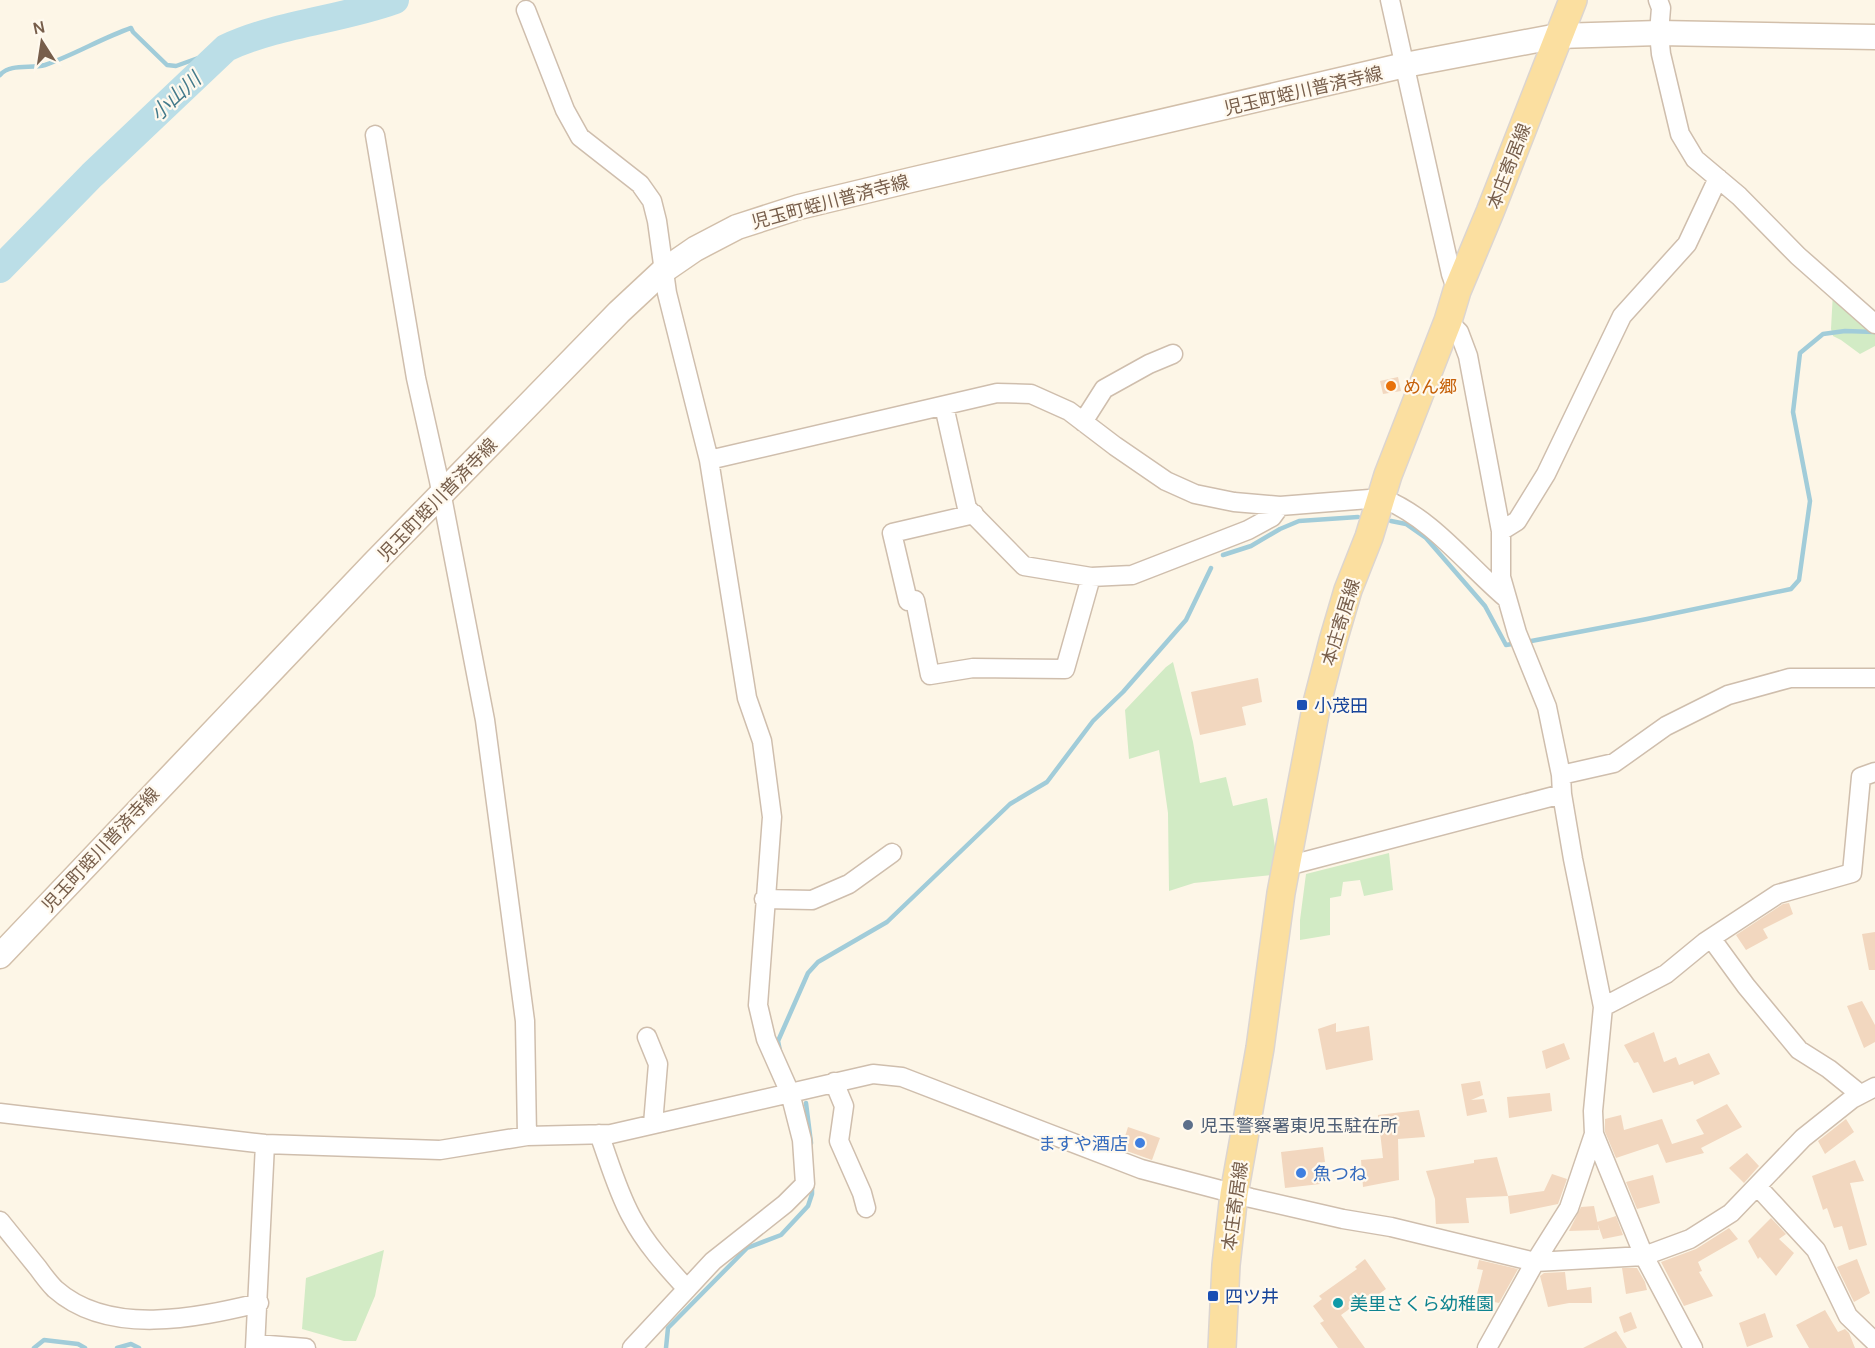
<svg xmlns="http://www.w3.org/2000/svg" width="1875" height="1348" font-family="Manrope,'Noto Sans JP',sans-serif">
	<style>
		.green { fill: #d2ebc5 }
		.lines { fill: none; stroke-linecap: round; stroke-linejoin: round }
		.stream { stroke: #a1ccd9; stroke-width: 4.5 }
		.river { stroke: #bbdee7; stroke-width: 28 }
		.building { fill: #f2d7bf }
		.minor-casing { stroke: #cfbead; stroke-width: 21 }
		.secondary-casing { stroke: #d2bfaa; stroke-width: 27 }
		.primary-casing { stroke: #dcd5d0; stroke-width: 30 }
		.minor { stroke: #fff; stroke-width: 18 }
		.secondary { stroke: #fff; stroke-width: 24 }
		.primary { stroke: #fbdfa0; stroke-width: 27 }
		.food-dot { fill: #e8710a; stroke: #fff9ee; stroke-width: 2 }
		.transit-dot { fill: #1a4fb4; stroke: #fff9ee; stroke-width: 2 }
		.service-dot { fill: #5c6f8a; stroke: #fff9ee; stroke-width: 2 }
		.shop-dot { fill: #3f7fe0; stroke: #fff9ee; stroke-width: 2 }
		.culture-dot { fill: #0f9aa8; stroke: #fff9ee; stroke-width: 2 }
		.labels { text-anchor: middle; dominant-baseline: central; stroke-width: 4.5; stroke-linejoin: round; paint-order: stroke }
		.street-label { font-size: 18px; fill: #775e4b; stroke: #fff9ee }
		.food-label { font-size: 18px; fill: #c56008; stroke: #fff9ee; text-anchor: start }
		.transit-label { font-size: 18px; fill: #164399; stroke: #fff9ee; text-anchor: start }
		.service-label { font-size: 18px; fill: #4e5e75; stroke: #fff9ee; text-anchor: start }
		.shop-label { font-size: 18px; fill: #366cbe; stroke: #fff9ee; text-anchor: end }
		.culture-label { font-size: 18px; fill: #0d838f; stroke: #fff9ee; text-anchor: start }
		.water-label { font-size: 20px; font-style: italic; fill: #447a8b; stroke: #fff9ee }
	</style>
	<rect width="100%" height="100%" fill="#fdf6e7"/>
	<!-- green -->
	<path class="green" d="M1833 292 1875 328V346L1860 354 1841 340 1833 336 1831 329Z
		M1173 662 1193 742 1200 783 1226 777 1233 806 1267 798 1276 853 1272 875 1194 883 1169 891 1168 813 1159 750 1129 759 1125 710 1166 667Z
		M1389 853 1393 890 1364 896 1360 880 1343 882 1341 896 1330 898V935L1300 940V920L1306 874Z
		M384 1250 375 1296 356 1341H344L302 1329 306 1278Z"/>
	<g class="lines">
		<!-- stream -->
		<path class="stream" d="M0 75C10 63 31 69 45 65 74 55 102 38 131 28L133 32 167 65 176 66 226 48
			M1391 521 1406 524 1426 538 1485 606 1506 645 1518 643
			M1223 555 1251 546 1280 529 1299 521 1358 517
			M1526 642 1647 619 1791 589 1799 580 1810 501 1793 412 1800 353 1823 334 1845 331 1875 332
			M780 1051 778 1041 808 973 818 962 887 922 1010 804 1047 782 1093 721 1123 692 1186 620 1211 568
			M806 1103 811 1143
			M34 1348 44 1340 78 1344 85 1348
			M117 1348 131 1344 139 1348
			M666 1348 668 1328 747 1248 781 1235 808 1206 812 1194V1184"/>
		<!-- river -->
		<path class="river" d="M0 269 92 175 226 48C280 23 340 20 395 0"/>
	</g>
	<!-- building -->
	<path class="building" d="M1398 377 1401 391 1383 394 1380 381Z
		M1258 678 1262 702 1242 707 1246 725 1200 735 1191 692Z
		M1789 903 1793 914 1763 929 1768 938 1746 950 1736 935 1783 904Z
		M1875 932V970H1869L1862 934Z
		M1862 1001 1875 1025V1042L1864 1048 1847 1006Z
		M1336 1023V1032L1369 1026 1373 1060 1326 1070 1318 1029Z
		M1654 1032 1664 1062 1676 1057 1679 1065 1709 1053 1720 1074 1694 1085 1693 1081 1653 1093 1638 1062 1634 1063 1624 1045Z
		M1564 1043 1570 1059 1546 1069 1542 1051Z
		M1480 1081 1483 1095 1471 1100 1484 1099 1487 1112 1467 1116 1461 1084Z
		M1550 1093 1552 1111 1509 1118 1507 1097Z
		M1727 1104 1742 1127 1701 1148 1704 1153 1666 1163 1658 1144 1616 1158 1605 1132V1119L1621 1115 1624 1130 1662 1119 1672 1144 1704 1134 1696 1120Z
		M1419 1110 1425 1137 1398 1139 1399 1180 1363 1187 1361 1160 1383 1158 1378 1115Z
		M1846 1119 1854 1132 1825 1154 1818 1141Z
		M1128 1127 1160 1138 1152 1160 1121 1149Z
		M1323 1147 1325 1162 1317 1163 1320 1184 1285 1188 1281 1152Z
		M1747 1153 1759 1166 1744 1183 1729 1168Z
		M1497 1157 1508 1196 1466 1198 1469 1223 1436 1224 1435 1199 1426 1171 1474 1163V1160Z
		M1855 1160 1864 1181 1850 1183 1867 1245 1849 1250 1842 1226 1834 1228 1827 1208 1823 1210 1812 1176Z
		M1552 1174 1567 1179 1558 1204 1510 1214 1508 1196 1544 1191Z
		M1653 1175 1660 1203 1637 1209 1626 1182Z
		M1594 1206 1599 1230 1569 1231 1581 1207Z
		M1616 1216 1623 1235 1603 1239 1597 1222Z
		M1771 1218 1786 1234 1779 1239 1794 1253 1776 1276 1760 1257 1758 1259 1748 1241Z
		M1729 1228 1738 1239 1698 1262 1702 1271 1699 1272 1713 1296 1684 1306 1661 1262 1696 1249Z
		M1365 1259 1386 1289 1372 1299 1369 1295 1341 1315 1365 1348H1338L1320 1323 1324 1321 1313 1306 1322 1299 1319 1296 1357 1269 1355 1267Z
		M1857 1259 1870 1293 1854 1302 1837 1267Z
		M1479 1260 1518 1269 1499 1303 1476 1298 1483 1270 1477 1269Z
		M1622 1268H1637L1645 1282 1647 1290 1626 1294Z
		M1565 1272 1567 1290 1591 1287 1592 1303H1569L1548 1307 1540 1276 1544 1273Z
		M1825 1310 1838 1332 1845 1329 1849 1333 1855 1348H1809L1796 1325Z
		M1631 1312 1637 1328 1624 1333 1619 1317Z
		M1765 1313 1773 1337 1747 1347 1739 1323Z
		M1616 1331 1627 1348H1583Z"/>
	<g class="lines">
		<!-- minor casing -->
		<g class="minor-casing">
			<path id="minor" d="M1390 0 1451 274 1457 291
				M1658 0 1661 8 1659 33 1661 54 1680 134 1695 159 1739 196 1798 256 1875 324
				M526 10 565 110 580 137 640 184 652 201 657 221 667 293 709 460 747 698 762 741 772 817 758 1005 766 1039 790 1093 802 1140 805 1184 785 1204 713 1261 632 1348
				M375 135 416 378 439 481 485 720 525 1021 527 1136
				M1448 321 1459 332 1468 356 1501 531V577L1517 633 1547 707 1561 775 1562 794 1573 859 1603 1007 1593 1111 1594 1134 1569 1208 1535 1262 1487 1348
				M944 406 967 508 1024 566 1091 577 1132 575 1248 530 1272 517 1280 506
				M1083 422 1104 389 1149 364 1173 354
				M709 460 997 393 1031 394 1069 411 1115 446 1166 481 1195 494 1234 502 1280 506 1382 498C1432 518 1466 564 1506 598
				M974 514 892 533 908 601 915 600 930 675 973 668 1065 669 1091 577
				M1501 531 1517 521 1546 474 1622 316 1687 244 1718 178
				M1561 775 1614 763 1666 726 1728 695 1790 678H1875
				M1287 866 1562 794
				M764 899 812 900 849 884 892 853
				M1711 938 1746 986 1799 1050 1829 1069 1860 1094
				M1603 1007 1666 974 1705 942 1778 894 1852 873 1861 777 1875 772
				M647 1037 658 1064 653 1124
				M834 1082 844 1106 839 1141 862 1193 866 1208
				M0 1113 265 1144 440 1150 527 1136 611 1134 873 1074 902 1077 1141 1169 1251 1198 1343 1219 1391 1227 1535 1262 1644 1256 1690 1239 1731 1213 1803 1138 1852 1099 1875 1087
				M599 1134C609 1161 617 1190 631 1216 645 1243 666 1266 687 1289
				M1594 1134 1644 1256 1693 1348
				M1757 1186 1816 1250 1848 1316 1875 1342
				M0 1221C13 1237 25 1252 38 1268 43 1275 49 1283 55 1289 109 1337 196 1318 259 1303
				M256 1344 306 1348
				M255 1348 265 1144"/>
		</g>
		<!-- secondary casing -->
		<g class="secondary-casing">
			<path id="secondary" d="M0 956 373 564 619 312 663 271 695 249 737 227 799 207 911 180 1405 65 1558 36 1659 33 1875 37"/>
		</g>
		<!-- primary casing -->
		<g class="primary-casing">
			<path id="primary" d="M1222 1348 1226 1265 1234 1194 1260 1048 1281 893 1317 703 1333 641 1348 590 1369 537 1388 475 1448 321 1457 291 1490 212 1573 0"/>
		</g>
		<!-- minor -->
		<use href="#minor" class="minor"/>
		<!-- secondary -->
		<use href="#secondary" class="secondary"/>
		<!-- primary -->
		<use href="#primary" class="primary"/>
	</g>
	<!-- markers -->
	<circle class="food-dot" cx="1391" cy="386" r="6"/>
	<g class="transit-dot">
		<rect x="1296" y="699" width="12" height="12" rx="3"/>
		<rect x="1207" y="1290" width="12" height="12" rx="3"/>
	</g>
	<circle class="service-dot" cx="1188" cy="1125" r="6"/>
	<g class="shop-dot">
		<circle cx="1140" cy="1143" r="6"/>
		<circle cx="1301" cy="1173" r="6"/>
	</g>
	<circle class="culture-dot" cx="1338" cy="1303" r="6"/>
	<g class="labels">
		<!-- street labels -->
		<g class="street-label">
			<text transform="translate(1303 90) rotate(-13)">児玉町蛭川普済寺線</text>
			<text transform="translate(1508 166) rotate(-69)">本庄寄居線</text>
			<text transform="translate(830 201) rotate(-15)">児玉町蛭川普済寺線</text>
			<text transform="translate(437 499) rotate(-46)">児玉町蛭川普済寺線</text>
			<text transform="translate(1340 622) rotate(-73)">本庄寄居線</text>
			<text transform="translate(100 849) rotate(-47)">児玉町蛭川普済寺線</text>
			<text transform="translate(1234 1206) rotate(-82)">本庄寄居線</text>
		</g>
		<!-- food labels -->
		<g class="food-label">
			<text x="1403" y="386">めん郷</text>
		</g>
		<!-- transit labels -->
		<g class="transit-label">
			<text x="1314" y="705">小茂田</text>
			<text x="1225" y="1296">四ツ井</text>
		</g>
		<!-- service labels -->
		<g class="service-label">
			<text x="1200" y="1125">児玉警察署東児玉駐在所</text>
		</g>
		<!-- shop labels -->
		<g class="shop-label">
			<text x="1128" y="1143">ますや酒店</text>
			<text x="1313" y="1173" text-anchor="start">魚つね</text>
		</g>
		<!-- culture labels -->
		<g class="culture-label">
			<text x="1350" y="1303">美里さくら幼稚園</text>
		</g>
		<!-- water labels -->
		<g class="water-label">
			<text transform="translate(175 96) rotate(-43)">小山川</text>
		</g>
	</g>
	<!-- north arrow -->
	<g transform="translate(42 42) rotate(348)" stroke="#fff9ee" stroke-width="4.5" paint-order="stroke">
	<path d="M0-4.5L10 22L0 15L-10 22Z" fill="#775e4b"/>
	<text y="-9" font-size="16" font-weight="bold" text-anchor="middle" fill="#775e4b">N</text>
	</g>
</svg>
